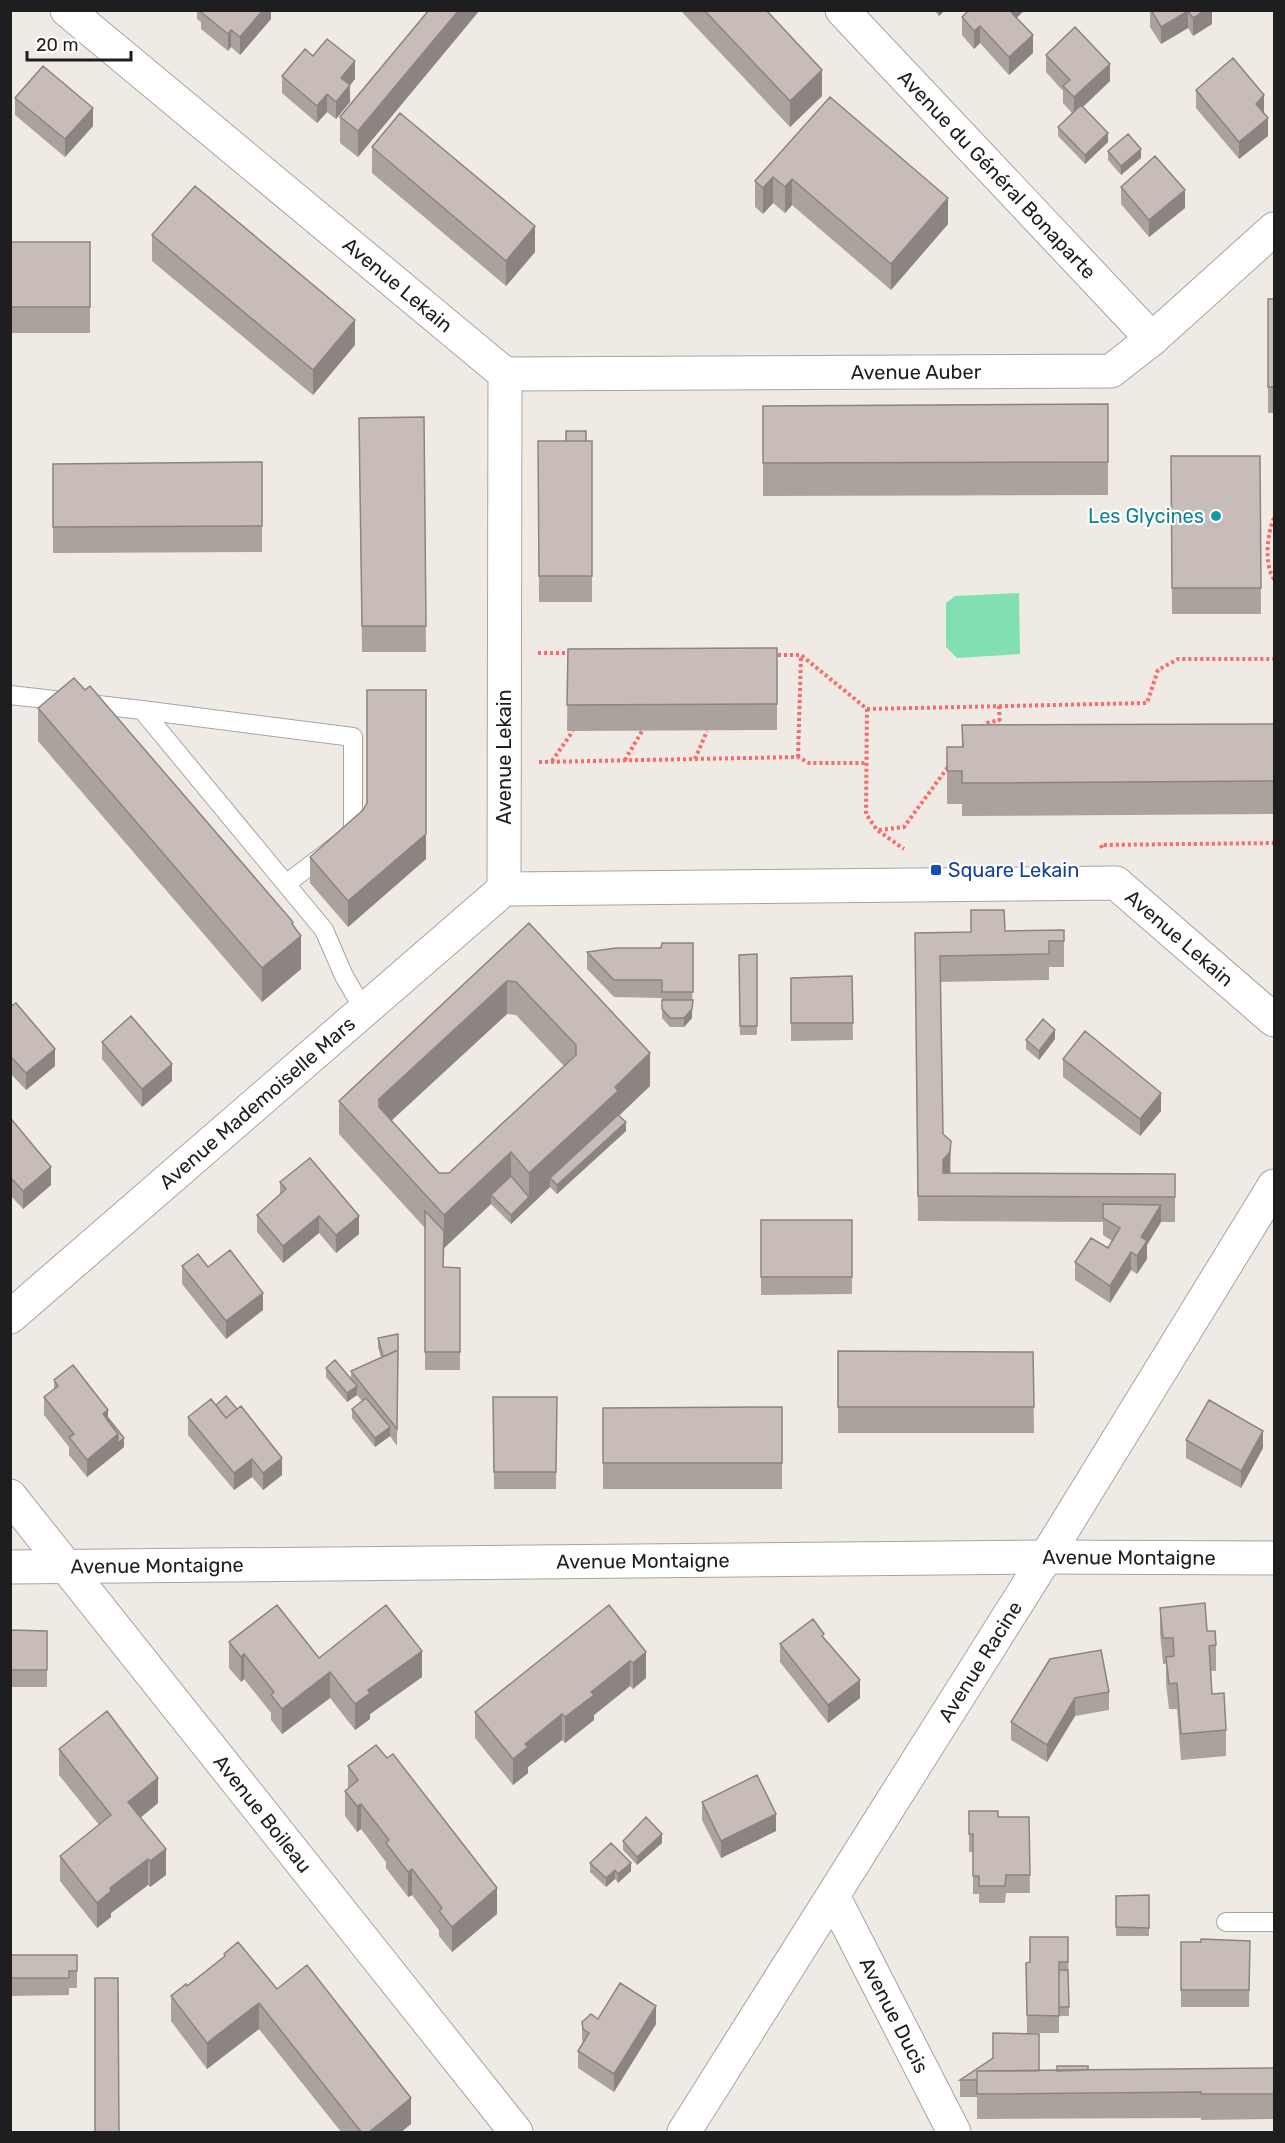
<svg xmlns="http://www.w3.org/2000/svg" width="1285" height="2143" font-family="Rubik,sans-serif">
	<style>
		.pitch { fill: #81dfb1 }
		.lines { fill: none; stroke-linecap: round; stroke-linejoin: round }
		.service-casing { stroke: #a5a5a5; stroke-width: 20 }
		.minor-casing { stroke: #a5a5a5; stroke-width: 35 }
		.path { stroke: #fb6969; stroke-width: 4; stroke-dasharray: 3 3; stroke-linecap: butt }
		.service { stroke: #fff; stroke-width: 18 }
		.minor { stroke: #fff; stroke-width: 33 }
		.wall { fill: #aba29d; fill-rule: evenodd }
		.shaded-wall { fill: #8b8480 }
		.building { fill: #c7bcb7; stroke: #8b8480; stroke-width: 1.5; fill-rule: evenodd }
		.culture-dot { fill: #0f9aa8; stroke: #fff; stroke-width: 2 }
		.transit-dot { fill: #1a4fb4; stroke: #fff; stroke-width: 2 }
		.labels { text-anchor: middle; dominant-baseline: central; stroke-width: 4.5; stroke-linejoin: round; paint-order: stroke }
		.street-label { font-size: 20px; fill: #1e1e1e; stroke: #fff }
		.culture-label { font-size: 20px; fill: #0d838f; stroke: #fff; text-anchor: end }
		.transit-label { font-size: 20px; fill: #164399; stroke: #fff; text-anchor: start }
	</style>
	<rect width="100%" height="100%" fill="#efeae4"/>
	<!-- pitch -->
	<path class="pitch" d="M1019 593 1020 654 957 658 946 647V603L955 596Z"/>
	<g class="lines">
		<!-- service casing -->
		<g class="service-casing">
			<path id="service" d="M10 695 142 710 324 930 344 976 364 1010
				M142 710 353 737V833L286 884
				M1226 1922H1274"/>
		</g>
		<!-- minor casing -->
		<g class="minor-casing">
			<g id="minor">
				<path id="s1" d="M67 10 505 374 504 889"/>
				<path id="s2" d="M842 10 1152 339"/>
				<path id="s3" d="M505 374 1111 371 1152 339 1274 229"/>
				<path id="s4" d="M504 889 1116 883 1274 1020"/>
				<path id="s5" d="M10 1317 504 889"/>
				<path id="s6" d="M10 1496 516 2132"/>
				<path id="s7" d="M10 1567 1046 1557 1274 1558"/>
				<path id="s8" d="M833 1896 954 2132"/>
				<path id="s9" d="M684 2132 1046 1557 1274 1186"/>
			</g>
		</g>
		<!-- path -->
		<path class="path" d="M1274 518C1267 534 1264 565 1274 579
			M538 653H573
			M772 655H801L867 709 866 814 877 830 904 849
			M999 706 1000 730
			M867 709 1147 703 1158 670 1178 659H1274
			M982 727 987 723 1000 720
			M798 757 801 656
			M695 759 707 731
			M625 760 642 731
			M552 761 573 731
			M539 762 798 757 809 763H867
			M879 830 904 827 948 767
			M1102 848 1101 845 1274 843"/>
		<!-- service -->
		<use href="#service" class="service"/>
		<!-- minor -->
		<use href="#minor" class="minor"/>
	</g>
	<!-- wall -->
	<path class="wall" d="M197 10H273L271 12V19L240 55 231 47 228 51 201 29V22L197 19Z
		M429 10 358 157 340 143V117Z
		M680 10H766L822 96 790 127Z
		M934 10H945L939 16Z
		M1150 10H1212V24L1193 36 1188 28 1161 44 1150 27Z
		M962 17 1017 18 1033 53 1009 75 980 43 974 49 962 35Z
		M1046 55 1110 81 1083 107 1108 142 1085 164 1058 136V127L1072 113 1063 103V91L1046 72Z
		M313 56 355 79 350 85V102L336 119 327 112 317 123 282 93V76Z
		M1196 90 1264 113 1268 136 1239 159 1196 108Z
		M830 97 948 224 891 290 792 205 785 213 773 203 763 214 755 207V181Z
		M15 98 93 126 65 157 15 115Z
		M372 147 535 252 506 286 372 173Z
		M1108 151 1141 158 1121 175 1108 160Z
		M1121 187 1185 208 1149 237 1121 204Z
		M152 235 355 345 313 395 152 261Z
		M10 242H90V333H10Z
		M1268 299H1275V413H1268Z
		M1108 404V495L763 496V406Z
		M424 417 426 652H362L359 418Z
		M538 441H592V602H539Z
		M1171 456H1260L1261 614H1172Z
		M262 462V552L53 553V464Z
		M777 648V730L567 731 568 649Z
		M38 708 293 926 301 969 262 1002 38 741Z
		M1275 724V814L962 816V804H947V747H962V725Z
		M310 857 426 859 348 927 310 883Z
		M529 923 650 1086 619 1116 626 1131 557 1194 550 1187 511 1224 491 1204 444 1248 443 1267 460 1268V1370H425V1228L339 1134V1101ZM507 1014 516 1015 564 1066 449 1173H439L391 1121Z
		M1064 930V967H1049V980L940 982 943 1134 951 1173 1175 1174V1222H1161L1147 1245V1259L1137 1274 1131 1270 1110 1303 1075 1280V1262L1108 1248 1112 1241 1103 1235V1222L918 1221 915 933Z
		M693 943 692 1018 684 1027H670L662 1018V998L614 997 587 969V952L661 948Z
		M757 954V1035H740L739 955Z
		M852 976 853 1040 791 1041V978Z
		M10 1007 55 1066 26 1090 10 1073Z
		M1055 1039 1039 1060 1026 1049V1040Z
		M102 1042 172 1081 142 1107 102 1059Z
		M1063 1059 1161 1111 1140 1136 1063 1077Z
		M10 1122 51 1185 23 1209 10 1195Z
		M280 1182 359 1234 336 1253 319 1233 283 1263 257 1232V1215L280 1194Z
		M761 1220H852V1294L761 1295Z
		M182 1266 208 1267 263 1310 226 1339 182 1284Z
		M398 1334 397 1446 390 1436 375 1447 352 1418V1409L362 1401 357 1395 347 1402 326 1377V1368L351 1379V1371L381 1358 378 1347V1338Z
		M838 1351 1033 1352 1034 1433H838Z
		M1275 1358V1379L1273 1378V1361Z
		M54 1380 108 1418 124 1447 87 1477 69 1455V1447L44 1415V1397L54 1389Z
		M493 1397H557L556 1489H494Z
		M782 1407V1489H603V1408Z
		M188 1417 282 1475 263 1490 252 1477 234 1490 188 1435Z
		M1186 1440 1263 1448 1241 1488 1186 1458Z
		M609 1605 646 1678 633 1689 630 1686 594 1715V1720L565 1743 562 1740 528 1767V1773L513 1785 475 1738V1712Z
		M1160 1608 1207 1631 1216 1645V1671H1211L1212 1694 1226 1730V1756L1181 1760 1177 1709H1169L1166 1683V1664H1163L1160 1633Z
		M10 1630 47 1631V1687H10Z
		M824 1638 860 1698 828 1723 780 1662V1644Z
		M229 1642 319 1658 422 1677 370 1714V1719L355 1730 330 1698 282 1734 271 1720V1713L244 1679 241 1682 229 1668Z
		M1050 1659 1109 1692V1710L1075 1716 1047 1762 1011 1740V1722Z
		M59 1749 158 1803 140 1818 166 1875 150 1887 148 1885 111 1913V1917L97 1928 60 1881V1856L99 1825 59 1775Z
		M348 1766 497 1914 452 1952 439 1936V1930L412 1895 408 1897 386 1868V1862L361 1829 357 1832 345 1816V1791L348 1788Z
		M702 1802 776 1831 721 1858 702 1820Z
		M969 1811 998 1817H1029L1030 1893H1006L1005 1903H979V1894H973V1852H969Z
		M623 1841 662 1843 637 1865 623 1850Z
		M590 1863 631 1871 618 1883 615 1879 606 1887 590 1872Z
		M1149 1895V1936H1116V1896Z
		M1068 1937 1069 2016H1059V2033H1027L1026 1963 1030 1962Z
		M1250 1941 1249 2007H1181V1942Z
		M224 1954 277 1989 411 2124 400 2133H342L259 2029 207 2069 171 2021V1996L187 1986 224 1958Z
		M10 1955H77V1988H69V1995L10 1996Z
		M598 2019 656 2024 614 2092 578 2068V2051L583 2043 582 2039V2022Z
		M993 2058 1039 2071 1275 2068V2119L1201 2120V2118L977 2119V2097H960V2080Z"/>
	<!-- shaded-wall -->
	<path class="shaded-wall" d="M263 10H271V19L240 55V37Z
		M459 10H480L358 157V131Z
		M939 10H945L939 16Z
		M1008 10H1025L1008 26Z
		M1206 10H1212V24L1193 36V18Z
		M1188 11V28L1161 44V27Z
		M980 26V43L974 49V31Z
		M231 30V47L228 51V34Z
		M1033 35V53L1009 75V57Z
		M355 61V79L350 85V102L336 119V102L341 78Z
		M1110 64V81L1074 115V97Z
		M822 70V96L790 127V101Z
		M327 94V112L317 123V106Z
		M1264 95V113L1256 121V104Z
		M93 108V126L65 157V139Z
		M1268 118V136L1239 159V142Z
		M1108 133V142L1085 164V155Z
		M1141 149V158L1121 175V166Z
		M773 177V203L763 214V188Z
		M792 179V205L785 213V187Z
		M1185 190V208L1149 237V220Z
		M948 198V224L891 290V264Z
		M535 226V252L506 286V261Z
		M355 320V345L313 395V370Z
		M426 690V859L348 927V901Z
		M293 922V942L301 936V969L262 1002V968Z
		M507 981V1014L379 1132V1099Z
		M692 1009V1018L684 1027V1018Z
		M1055 1030V1039L1039 1060V1051Z
		M55 1049V1066L26 1090V1073Z
		M650 1053V1086L618 1116 550 1178V1187L511 1224V1215L529 1197V1173L615 1087Z
		M172 1064V1081L142 1107V1089Z
		M1161 1093V1111L1140 1136V1119Z
		M626 1122V1131L557 1194V1185Z
		M951 1141 950 1178 943 1186V1160Z
		M511 1152V1185L491 1195V1204L444 1248 443 1285 444 1215Z
		M51 1167V1185L23 1209V1191Z
		M1161 1205V1222L1147 1245V1259L1137 1274V1256L1141 1237Z
		M319 1216V1233L283 1263V1246Z
		M359 1216V1234L336 1253V1235Z
		M1131 1252V1270L1110 1303V1286Z
		M263 1293V1310L226 1339V1321Z
		M357 1386V1395L347 1402V1393Z
		M108 1410V1427L103 1414Z
		M390 1427V1436L375 1447V1438Z
		M1263 1431V1448L1241 1488V1471Z
		M118 1434 124 1438V1447L87 1477V1460Z
		M282 1458V1475L263 1490V1473Z
		M252 1459V1477L234 1490V1473Z
		M422 1651V1677L370 1714V1719L355 1730V1704L368 1690Z
		M646 1652V1678L633 1689V1663Z
		M244 1654V1679L241 1682V1657Z
		M630 1661V1686L594 1715V1720L565 1743V1717L591 1692Z
		M330 1672V1698L282 1734V1709Z
		M860 1680V1698L828 1723V1705Z
		M1075 1698V1716L1047 1762V1745Z
		M562 1714V1740L528 1767V1773L513 1785V1759L525 1744Z
		M158 1778V1803L128 1828V1802Z
		M361 1804V1829L357 1832V1806Z
		M776 1814V1831L721 1858V1841Z
		M662 1834V1843L637 1865V1857Z
		M166 1849V1875L150 1887V1861Z
		M148 1859V1885L111 1913V1917L97 1928V1903L110 1888Z
		M631 1863V1871L618 1883V1874Z
		M412 1869V1895L408 1897V1872Z
		M615 1870V1879L606 1887V1878Z
		M497 1888V1914L452 1952V1927Z
		M259 2003V2029L207 2069V2043Z
		M656 2006V2024L614 2092V2074Z
		M411 2098V2124L400 2133H368Z"/>
	<!-- building -->
	<path class="building" d="M203 10H263L240 37 231 30 228 34 201 12Z
		M429 10H459L358 131 340 117Z
		M704 10H766L822 70 790 101Z
		M969 10H1009L1033 35 1009 57 980 26 974 31 962 17Z
		M1151 10H1206L1193 18 1188 11 1161 27Z
		M1075 27 1110 64 1074 97 1063 86 1070 80 1046 55Z
		M327 39 355 61 341 78 350 85 336 102 327 94 317 106 282 76 305 49 313 56Z
		M1233 58 1264 95 1256 104 1268 118 1239 142 1196 90Z
		M43 66 93 108 65 139 15 98Z
		M830 97 948 198 891 264 792 179 785 187 773 177 763 188 755 181Z
		M1081 105 1108 133 1085 155 1058 127Z
		M400 113 535 226 506 261 372 147Z
		M1128 134 1141 149 1121 166 1108 151Z
		M1155 156 1185 190 1149 220 1121 187Z
		M195 186 355 320 313 370 152 235Z
		M10 242H90V307H10Z
		M1268 299H1275V387H1268Z
		M1108 404V462L763 463V406Z
		M424 417 426 626H362L359 418Z
		M566 431H586V441H566Z
		M538 441H592V576H539Z
		M1171 456H1260L1261 588H1172Z
		M262 462V526L53 527V464Z
		M777 648V704L567 705 568 649Z
		M74 678 85 690 90 686 293 922 292 924 301 936 262 968 38 708Z
		M367 690H426V834L348 901 310 857 363 810 367 803Z
		M1275 724V781L962 783V771H947V747H963L962 725Z
		M971 910H1004L1005 931 1064 930V941H1049V954L940 956 943 1134 951 1141 950 1152 943 1160V1173L1175 1174V1197L918 1196 915 933 971 932Z
		M529 923 650 1053 615 1087 618 1091 529 1173 511 1152 444 1215 339 1101ZM507 981 516 982 576 1045V1055L449 1173H439L379 1107V1099Z
		M662 943H693V992H662V980H614L587 952 616 948H661Z
		M757 954V1026H740L739 955Z
		M852 976 853 1023H791V978Z
		M662 1000H693L692 1009 684 1018H670L662 1009Z
		M16 1003 55 1049 26 1073 10 1056V1007Z
		M131 1016 172 1064 142 1089 102 1042Z
		M1043 1019 1055 1030 1039 1051 1026 1040Z
		M1085 1031 1161 1093 1140 1119 1063 1059Z
		M618 1115 626 1122 557 1185 550 1178Z
		M12 1120 51 1167 23 1191 10 1177V1122Z
		M310 1158 359 1216 336 1235 319 1216 283 1246 257 1215 286 1189 280 1182Z
		M511 1176 529 1197 511 1215 491 1195Z
		M1103 1204 1161 1205 1141 1237 1147 1241 1137 1256 1131 1252 1110 1286 1075 1262 1091 1238 1108 1248 1120 1228 1103 1218Z
		M425 1211 444 1231 443 1267 460 1268V1352H425Z
		M761 1220H852V1277H761Z
		M230 1250 263 1293 226 1321 182 1266 198 1254 208 1267Z
		M398 1334V1359V1350L383 1357 378 1338Z
		M398 1350 397 1429 351 1371Z
		M838 1351 1033 1352 1034 1407H838Z
		M335 1360 357 1386 347 1393 326 1368Z
		M73 1365 108 1410 103 1414 118 1434 87 1460 69 1437 74 1434 44 1397 58 1386 54 1380Z
		M226 1396 237 1409 226 1418 216 1405Z
		M493 1397H557L556 1472H494Z
		M366 1398 390 1427 375 1438 352 1409Z
		M211 1399 226 1418 241 1406 282 1458 263 1473 252 1459 234 1473 188 1417Z
		M1209 1400 1263 1431 1241 1471 1186 1440Z
		M782 1407V1463H603V1408Z
		M108 1418 124 1438 118 1443V1434L107 1420Z
		M1205 1603 1207 1631H1215L1216 1645 1209 1646 1212 1694 1224 1693 1226 1730 1181 1734 1177 1683 1169 1684 1166 1657 1174 1656 1173 1638H1163L1160 1608Z
		M277 1605 319 1658 386 1605 422 1651 368 1690 370 1693 355 1704 330 1672 282 1709 271 1695 274 1692 244 1654 241 1657 229 1642Z
		M609 1605 646 1652 633 1663 630 1661 591 1692 594 1695 565 1717 562 1714 525 1744 528 1747 513 1759 475 1712Z
		M813 1619 824 1634 822 1636 860 1680 828 1705 780 1644Z
		M10 1630 47 1631V1670H10Z
		M1101 1650 1109 1692 1075 1698 1047 1745 1011 1722 1050 1659Z
		M107 1711 158 1778 128 1802 166 1849 150 1861 148 1859 110 1888 111 1891 97 1903 60 1856 111 1815 59 1749Z
		M376 1745 387 1758 393 1754 497 1888 452 1927 439 1911 442 1908 412 1869 408 1872 386 1843 389 1840 361 1804 357 1806 345 1791 358 1780 348 1766Z
		M757 1775 776 1814 721 1841 702 1802Z
		M969 1811H998V1817H1029L1030 1875H1006L1005 1886H979V1876H973V1834H969Z
		M646 1817 662 1834 637 1857 623 1841Z
		M611 1843 631 1863 618 1874 615 1870 606 1878 590 1863Z
		M1149 1895V1928L1116 1927V1896Z
		M1030 1937H1068V1962H1059V2016L1027 2015 1026 1963 1030 1962Z
		M1201 1939 1250 1941 1249 1990H1181V1942H1201Z
		M238 1942 277 1989 307 1965 411 2098 368 2133H362L259 2003 207 2043 171 1996 186 1984 187 1986 225 1956 224 1954Z
		M10 1955H77V1971H69V1978H10Z
		M1059 1970H1068L1069 2007H1059Z
		M95 1978H118L119 2133H95Z
		M620 1983 656 2006 614 2074 578 2051 589 2033 583 2029 582 2022 591 2014 598 2019Z
		M993 2033 1039 2034V2071H977V2080H960L993 2058Z
		M1057 2066H1088V2070L1057 2071Z
		M1275 2068V2094H1201V2092L977 2094V2071Z"/>
	<!-- markers -->
	<circle class="culture-dot" cx="1216" cy="516" r="6"/>
	<rect class="transit-dot" x="930" y="864" width="12" height="12" rx="3"/>
	<g class="labels">
		<!-- street labels -->
		<g class="street-label">
			<text stroke="none"><textPath href="#s2" startOffset="226">Avenue du Général Bonaparte</textPath></text>
			<text stroke="none"><textPath href="#s1" startOffset="430">Avenue Lekain</textPath></text>
			<text stroke="none"><textPath href="#s3" startOffset="411">Avenue Auber</textPath></text>
			<text transform="translate(504 757) rotate(-90)">Avenue Lekain</text>
			<text stroke="none"><textPath href="#s4" startOffset="696">Avenue Lekain</textPath></text>
			<text stroke="none"><textPath href="#s5" startOffset="327">Avenue Mademoiselle Mars</textPath></text>
			<text stroke="none"><textPath href="#s7" startOffset="1119">Avenue Montaigne</textPath></text>
			<text stroke="none"><textPath href="#s7" startOffset="633">Avenue Montaigne</textPath></text>
			<text stroke="none"><textPath href="#s7" startOffset="147">Avenue Montaigne</textPath></text>
			<text stroke="none"><textPath href="#s9" startOffset="556">Avenue Racine</textPath></text>
			<text stroke="none"><textPath href="#s6" startOffset="406">Avenue Boileau</textPath></text>
			<text stroke="none"><textPath href="#s8" startOffset="134">Avenue Ducis</textPath></text>
		</g>
		<!-- culture labels -->
		<g class="culture-label">
			<text x="1204" y="516">Les Glycines</text>
		</g>
		<!-- transit labels -->
		<g class="transit-label">
			<text x="948" y="870">Square Lekain</text>
		</g>
	</g>
	<!-- border -->
	<rect width="1285" height="2143" fill="none" stroke="#1e1e1e" stroke-width="24"/>
	<!-- scale -->
	<path d="M27 51v9h104v-9" fill="none" stroke="#1e1e1e" stroke-width="3"/>
	<text x="36" y="51" font-size="18" fill="#1e1e1e" stroke="#ffffff" stroke-width="4.5" paint-order="stroke">20 m</text>
</svg>
